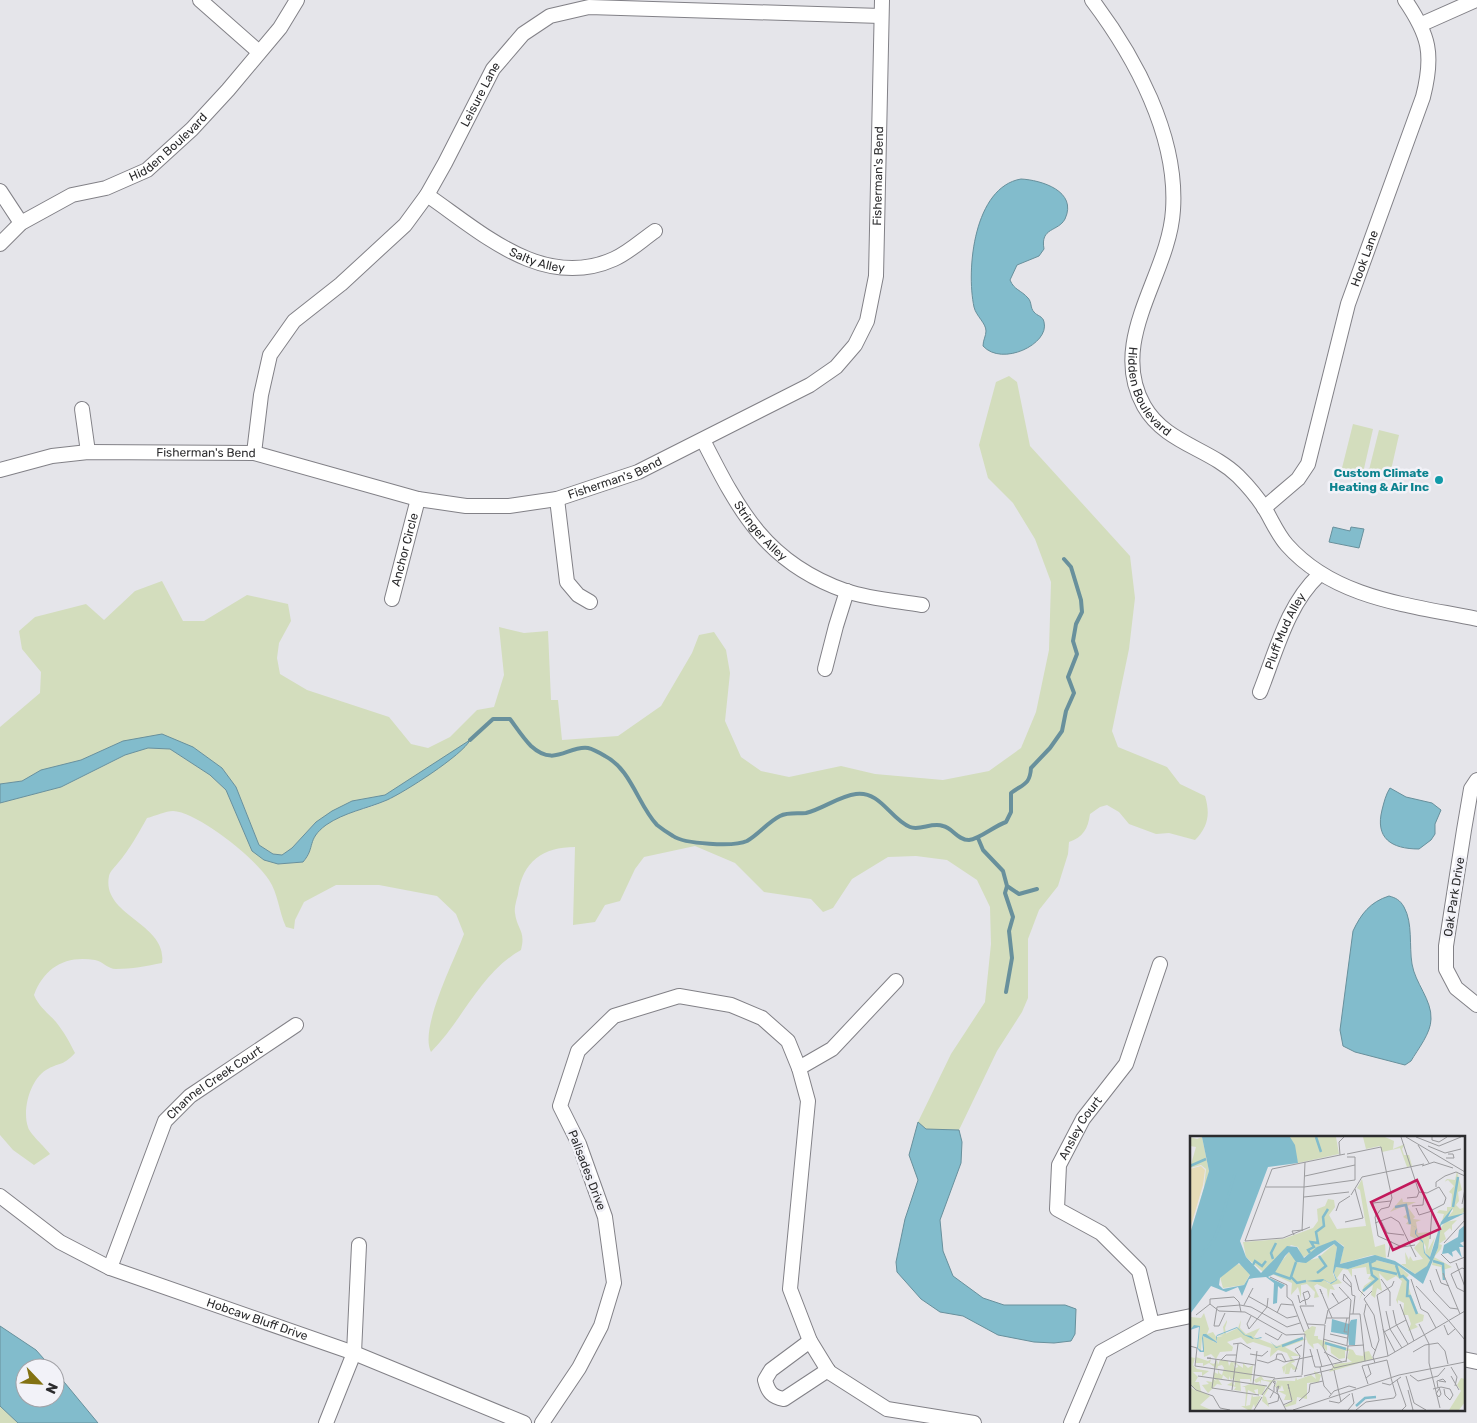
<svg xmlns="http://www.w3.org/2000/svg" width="1477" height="1423" font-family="Rubik,sans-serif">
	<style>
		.green { fill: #d3ddbd }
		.water { fill: #82bccc; stroke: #68909c }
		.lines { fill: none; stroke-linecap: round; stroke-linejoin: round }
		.stream { stroke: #68909c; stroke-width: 4 }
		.street-casing { stroke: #828187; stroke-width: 16 }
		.street { stroke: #fff; stroke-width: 14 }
		.culture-dot { fill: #0f9aa8; stroke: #f2f2f8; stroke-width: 2 }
		.labels { text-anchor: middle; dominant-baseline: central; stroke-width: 5; stroke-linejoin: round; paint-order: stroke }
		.street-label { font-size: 12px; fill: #2b2b2d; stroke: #f2f2f8 }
		.culture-label { font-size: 12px; font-weight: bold; fill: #0d838f; stroke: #f2f2f8; text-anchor: end }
		.inset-river { fill: none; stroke: #82bccc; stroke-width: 2.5 }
		.inset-road { fill: none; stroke: #9b9b9e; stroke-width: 1 }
		.view { fill: #c2185b; fill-opacity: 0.15; stroke: #c2185b; stroke-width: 2.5 }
		.inset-edge { fill: none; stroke: #2b2b2d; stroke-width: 2.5 }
	</style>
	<rect width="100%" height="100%" fill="#e5e5ea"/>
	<!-- green -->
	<path class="green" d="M1009 376 1017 382 1030 446 1130 556 1135 598 1129 649 1112 731 1118 747 1167 767 1180 784 1205 796C1210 813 1209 826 1195 840L1169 833 1156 834 1129 824 1119 812 1107 805 1100 807 1090 814C1088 829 1083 837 1069 842L1068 854 1058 886 1039 910 1028 939V998L1022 1012 997 1051 959 1130 926 1129 918 1122 951 1054 985 1002 991 944 990 907 977 880 947 860 916 856 888 857 852 879 833 908 823 912 811 899 764 892 735 863 695 846 644 857 635 869 620 901 605 905 595 922 573 925 575 847C543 847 523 861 518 894 517 899 514 907 515 913 517 930 526 930 521 950 480 973 463 1020 431 1052 419 1029 454 961 464 934L456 914 437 896 379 885H336L304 902 295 920 294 929 286 927C279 912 278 893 269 880 256 859 198 812 173 811 166 811 155 816 147 818 138 834 130 849 118 863 115 867 110 871 109 876 101 916 168 923 162 963 147 966 131 969 116 969 108 969 102 961 95 960 65 955 44 968 34 995 39 1007 47 1012 56 1022 64 1032 69 1041 75 1053 62 1067 59 1062 46 1070 30 1080 22 1110 28 1127 29 1133 45 1147 50 1154L34 1165 13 1150 0 1135V803L61 787 125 755 148 748 170 749 210 775 226 790 252 851 278 864 303 862C312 852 308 843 314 835 333 812 365 812 389 799 418 784 441 764 465 742L453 752 385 795 352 801 316 822 292 848 282 855 273 854 259 845 236 787 222 768 193 747 123 741 81 760 41 770 22 781 0 784V727L40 693 41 672 22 649 19 631 35 617 86 604 104 620 135 591 162 581 183 621H204L247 595 288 604 291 621 279 643 277 658 280 674 307 690 389 717 411 744 428 748 450 737 477 710 494 707 504 675 499 627 524 633 548 631 551 700H558L562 740 618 736 661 706 692 653 699 635 714 632 726 650 730 673 725 721 741 757 761 771 789 777 841 766 875 774 943 780 989 771 1021 748 1036 712 1049 650 1051 582 1035 539 1013 503 988 478 979 445 996 382Z
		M1353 424 1373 429 1363 473 1342 468Z
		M1379 430 1399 435 1389 479 1368 474Z
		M0 1406 18 1423H0Z"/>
	<!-- water -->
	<path class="water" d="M1021 179C1041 180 1078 191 1065 219 1058 232 1040 227 1044 249L1039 256 1017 265 1010 280C1014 290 1021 290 1028 298 1032 302 1030 308 1034 312 1037 316 1043 316 1044 322 1050 344 1002 367 983 346 983 340 986 336 986 331 986 323 976 316 974 307 966 269 974 187 1021 179Z
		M1333 527 1350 531 1351 527 1364 529 1359 548 1329 542Z
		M162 734 193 747 222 768 236 787 259 845 273 854 282 855 292 848 316 822 332 811 352 801 385 795 470 740C463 755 403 793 387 800 366 809 345 812 326 825 306 840 316 847 303 862L278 864 264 860 252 851 226 790 210 775 170 749 148 748 125 755 61 787 0 803V784L22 781 41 770 81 760 123 741Z
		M1390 788 1406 797 1432 803 1441 810 1435 824V834L1431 840 1419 849C1391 849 1375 838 1382 810 1384 802 1386 794 1390 788Z
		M1389 896C1396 898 1400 900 1404 907 1413 923 1409 946 1412 964 1415 983 1432 1000 1431 1019 1431 1033 1418 1049 1411 1061L1405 1065 1355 1052 1343 1046 1340 1030 1353 931C1361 914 1370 902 1389 896Z
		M918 1122 926 1129 959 1130 962 1142 961 1163 940 1220 943 1251 953 1276 983 1298 1004 1305H1065L1076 1309 1075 1334 1071 1341 1054 1343 1034 1342 998 1335 963 1316 940 1312 921 1299 897 1272 896 1262 905 1219 918 1180 909 1155Z
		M0 1326 36 1350 52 1368H25V1398H55V1371L98 1423H18L0 1406Z"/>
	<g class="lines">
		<!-- stream -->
		<path class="stream" d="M470 740 493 719H510C516 727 523 738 531 746 555 768 568 745 588 748 593 749 600 753 605 756 631 769 638 805 657 825 662 829 668 833 673 836 684 844 734 847 747 841 759 834 768 822 780 816 788 812 798 814 806 813 823 809 839 796 856 794 881 791 890 819 910 827 920 831 932 822 943 826 953 828 957 840 969 840 980 839 994 826 1006 822L1011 812V793C1023 784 1030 785 1031 768L1050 748 1062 731 1066 711 1074 693 1068 677 1077 654 1073 641 1076 624 1082 612 1081 600 1071 567 1064 559
			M978 838 983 850 1003 871 1007 886 1005 893 1013 917 1009 931 1012 958 1006 992
			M1007 886 1019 894 1037 889"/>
		<!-- street casing -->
		<g class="street-casing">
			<g id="street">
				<path d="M200 0 259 52"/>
				<path id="s1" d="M1092 0C1135 57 1178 136 1173 210 1169 276 1107 340 1144 406 1165 443 1209 448 1238 476 1247 485 1258 498 1265 509 1272 521 1278 535 1287 545 1335 599 1410 605 1477 619"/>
				<path d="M1422 24 1476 0"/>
				<path d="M0 191 21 223"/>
				<path id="s2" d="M427 195C481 232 543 291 614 259 628 253 642 240 655 231"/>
				<path id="s3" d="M0 244 21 223 72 195 106 188 147 170 192 129 228 90 280 28 297 0"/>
				<path d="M82 409 88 452"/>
				<path id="s4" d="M703 440C739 511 766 563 846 591 870 599 898 601 922 605"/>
				<path id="s5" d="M254 453 261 395 270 355 294 321 341 284 405 225 427 195 445 163 493 69 523 34 550 16 589 7 881 16"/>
				<path id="s6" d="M0 470 52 456 88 452 254 453 418 499 466 506H509L557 499 638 472 810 385 836 367 855 345 867 321 876 276 882 0"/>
				<path d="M557 499 567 582 578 595 590 602"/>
				<path id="s7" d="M1264 508 1298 479 1308 464 1348 304 1423 97C1434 54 1429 35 1405 0"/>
				<path id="s8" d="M392 599 418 499"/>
				<path d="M825 669 836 626 847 591"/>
				<path id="s9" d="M1260 692C1276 652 1287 605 1319 575"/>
				<path d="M1477 780 1471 789 1464 830 1446 946V969L1456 988 1477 1005"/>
				<path d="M896 981 832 1049 799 1068 808 1101 790 1289 810 1341 829 1372 887 1409 974 1423"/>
				<path id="s10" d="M0 1196 60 1242 110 1268 354 1353 524 1423"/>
				<path id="s11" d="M110 1268 165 1121 190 1096 296 1025"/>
				<path id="s12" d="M1152 1324 1139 1271 1101 1233 1057 1209 1059 1165 1083 1119 1126 1064 1160 964"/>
				<path d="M810 1341 771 1370 765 1380C768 1392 772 1397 784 1399L828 1370"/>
				<path d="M1463 1359 1477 1362"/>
				<path d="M326 1423 354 1353 359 1245"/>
				<path d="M542 1423 579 1368 601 1326 614 1283 605 1217 579 1144 560 1106 578 1051 614 1016 679 996 731 1005 762 1018 788 1041 799 1068"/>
				<path d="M1071 1423 1101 1352 1152 1324 1191 1316"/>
			</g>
		</g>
		<!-- street -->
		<use href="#street" class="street"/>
	</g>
	<!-- markers -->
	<circle class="culture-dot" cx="1439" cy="480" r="5"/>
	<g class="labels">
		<!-- street labels -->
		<g class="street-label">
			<text stroke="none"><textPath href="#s5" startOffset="439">Leisure Lane</textPath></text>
			<text stroke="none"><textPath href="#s3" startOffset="198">Hidden Boulevard</textPath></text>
			<text stroke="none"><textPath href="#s6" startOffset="1078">Fisherman's Bend</textPath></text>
			<text stroke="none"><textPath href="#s2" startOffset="129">Salty Alley</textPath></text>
			<text stroke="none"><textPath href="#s7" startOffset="276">Hook Lane</textPath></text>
			<text stroke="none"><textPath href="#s1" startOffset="422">Hidden Boulevard</textPath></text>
			<text stroke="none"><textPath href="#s6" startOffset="208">Fisherman's Bend</textPath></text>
			<text stroke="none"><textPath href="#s6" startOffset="628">Fisherman's Bend</textPath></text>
			<text stroke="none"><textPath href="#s4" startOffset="108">Stringer Alley</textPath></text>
			<text stroke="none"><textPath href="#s8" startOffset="51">Anchor Circle</textPath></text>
			<text stroke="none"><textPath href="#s9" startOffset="66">Pluff Mud Alley</textPath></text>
			<text transform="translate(1454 897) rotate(-81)">Oak Park Drive</text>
			<text stroke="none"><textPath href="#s11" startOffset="220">Channel Creek Court</textPath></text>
			<text stroke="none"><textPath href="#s12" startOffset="245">Ansley Court</textPath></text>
			<text transform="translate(587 1170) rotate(69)">Palisades Drive</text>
			<text stroke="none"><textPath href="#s10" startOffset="288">Hobcaw Bluff Drive</textPath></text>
		</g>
		<!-- culture labels -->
		<g class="culture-label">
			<text x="1429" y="473">Custom Climate<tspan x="1429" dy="14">Heating &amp; Air Inc</tspan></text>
		</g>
	</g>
	<!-- overview -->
	<g transform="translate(1190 1136)">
		<rect width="275" height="275" fill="#e5e5ea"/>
		<path d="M0 1 7 3 12 1 19 35 9 77 0 98 14 52 16 33 11 29 0 32 6 11 0 10ZM100 1H146L149 18 108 27ZM173 1H195L204 5 203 13 215 8 212 13 214 19H219L222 30 217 31 210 12 192 16 190 10 176 13ZM267 35 272 54 268 56 269 65 266 69 270 73 275 71V75L268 81H258L263 75V73L252 85 254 78 247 77 249 74 257 75V71H261L262 58 259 56 264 50 258 44 254 46 257 43 265 44ZM172 43 185 111 195 108 196 122 182 119 150 128 154 110 145 104 112 122 108 111 101 109 73 136 56 121 53 106 93 103 123 92 128 85 127 73 135 70 138 63 144 64 145 71 139 79 147 93 176 90 170 54 167 52ZM212 62 213 66H226L217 70 225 81 223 83 231 84 226 86 228 97 240 96 238 114 245 101 240 121 235 117 236 111 234 107V117L240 123 238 130 225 138 211 128H216L215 116 219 124 220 120 223 125 233 123 224 112 230 105 220 100 221 89 216 88 219 84 213 81 217 78 214 70 200 76ZM267 84 262 89V95L260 92 254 97 256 103 249 108 252 109 251 113 244 121 262 131 253 134V144L251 131 242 129 244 120 248 112V96L255 86ZM144 108 147 111 143 138 146 144 140 147 135 144 138 147 141 148 147 143 144 137 146 131 158 133 186 124 209 130 219 139 216 142 221 159 228 177 234 179 233 185 225 188 228 191 218 195 221 188 218 179H213L214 167 208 164V168L206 164 212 145 206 140 197 145 189 137 192 155 187 152 185 162 181 159 183 149 173 156 169 165 174 150 182 144 178 143 181 138H177L176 131 162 133V141L158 134 153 133 147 142 152 147 142 149 145 154 140 153 138 163 137 153 127 148 124 150 129 161 124 162 125 156 117 148 111 149V162L108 151 101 159 102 147 82 138 99 116 109 127 128 122ZM47 128 53 129 60 138 54 149 33 152 30 141ZM14 177 19 193 17 198 23 196 28 204 22 206 15 198 12 201 11 215 8 211 10 190 0 192V181L11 182ZM37 184V186L35 192 36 198 33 199 48 192 51 184 50 192 56 198 70 192 64 201 87 210 108 202 117 203 95 211 110 220H101L105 226 101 227 108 233 103 234 101 231 99 238H95L96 229 94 238 92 231 101 225 97 217 88 214 80 221 81 212 63 206 57 208 51 201 37 206 43 211 42 215 30 216 26 223 21 218 14 221 13 200 27 207V201L33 200 27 199 34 198 33 191ZM122 190 126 191 124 200H128V203L163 214 166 219 173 220 174 216 179 215 183 223 139 236 145 228 162 226 157 222 159 215H155V222L149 223 141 217 140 208 137 209V215L128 207 123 208 124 213 118 207 114 196ZM0 221 5 222 3 229 7 233 19 235 12 240V236H3L8 241 5 246H9L11 255 20 260 10 269 21 274H0V251L6 255 0 249ZM6 221 18 225 21 223 20 227 24 228 27 224 28 229 30 224 38 225 39 230 41 226 47 227 46 230 43 227 45 232 48 231 47 228 53 232V227L58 232 63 229 61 247 60 243H50L51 255 44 254 46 251 37 249 42 246 45 250 44 241 41 244 39 240V244L33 239 32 243H28L32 249 27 248 18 257 12 249 19 248 16 245 22 246V243L27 245 23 242 24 236 28 238 29 231V237L32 239 34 232 32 229 28 230 27 233 19 227 13 230V227H5ZM124 235 131 239 129 246 117 247V263L107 261 106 268 96 271 94 270 104 264H94L96 259 88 255H94L92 249 90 253 85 251 87 245H83L74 260 76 261 79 271 72 265 73 259 80 246 71 244V248L70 245 66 247 64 244 71 240 74 244 105 245 106 241 107 244 121 239 126 243ZM271 242 275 243V266L269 274H259L271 255 267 249ZM60 248 76 250 72 259 68 258V253L64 254 66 258 58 254 56 270 60 269 62 258 63 261 71 260 65 272 64 268 61 274H58L51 270H55L56 257 55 251H52Z" fill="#d3ddbd"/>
		<path d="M11 30 15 34 13 49 0 93V33Z" fill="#e6dcb7"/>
		<path d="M12 1H100L105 9 108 27 78 31 50 105 56 121 71 137 97 110 107 111 114 122 127 111 145 104 154 111 150 128 185 119 205 125 225 138 237 130 240 124 234 117 233 107 225 98V95L227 92 225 91 220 88 227 92 226 98 233 105 235 117 240 121 251 86 263 71 258 81 275 77 251 89 248 112 233 148 209 130 186 124 158 133 146 131 144 137 147 144 141 148 134 144 131 146H126L116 145 133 143 140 147 146 144 143 136 147 111 144 108 116 127 106 126 99 116 95 120 84 138 78 141 95 149 91 153 88 150 87 167 83 168 84 147 76 141 64 142 59 143 52 160 48 151 36 156 21 150 0 178V98L19 35ZM49 127 60 139 54 149 33 153 29 149 30 142ZM275 89V105L270 107 274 111H269L272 122 266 114 262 116 263 121 258 117 252 118 254 109 268 101 269 94ZM142 183 159 188 161 184 167 183 165 209H159L158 199 141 196ZM4 189 10 190 8 212 12 215 13 214 12 202 13 198H16L27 206 26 201 27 199 47 191 55 199 61 200 64 203 71 201 72 202 73 206 80 205 86 211 92 210 86 212 80 205 73 206 72 202 66 203H63L54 199 47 192 27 200V207L13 200 14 212V216H10L7 212 9 191 0 194Z" fill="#82bccc" fill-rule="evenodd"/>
		<path class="inset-river" d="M126 1 131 16M0 30 16 23M205 71 216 69 220 88M263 71 268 41M120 117 118 114 124 111 121 106 128 107 126 96 134 90 133 81 138 73M83 123 81 117 86 107M243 125 253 128 254 144M106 126 101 141 107 147 116 145M63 129 65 125 72 130 76 125M206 129 210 141 213 140 218 145 217 160H220L227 178M0 132 24 103 30 88 45 37V1M182 132 207 138M84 137 101 143M127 137 136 130 129 120M173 155 187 143 182 139 180 127 186 124M135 207 156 213M92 210 113 202M166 270 175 262 186 261"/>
		<path class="inset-road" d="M211 1 229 56 237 57 249 51 256 62 254 68 242 74 240 103M216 1 275 36M226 1 249 10 271 1M242 1V4L249 6 257 1M228 9 239 27M238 10 255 17 271 13M157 18 191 11 202 62 199 71 191 73 185 81 188 100 212 111 225 109M150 19 149 6 154 1M256 22H264L263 18H258M232 30 244 26 263 32M115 40 165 29M172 41 234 28M76 51H114L115 26M246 51V46L255 40 266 36 275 40M161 59 172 41M114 61 159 56M217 62 227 61 229 56M272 68 275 53M222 70 233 69 234 58M226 72 229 79 242 75M146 75 149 67 160 60M186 80 183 67 201 65M191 85 197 97 214 99M155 86 173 82 165 53M185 87 201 81 209 86 226 121M120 91 93 102 55 105 82 33 155 18M112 95 114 51 165 44V21H157M104 99 102 95 113 94M254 107 275 84M251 118 260 127 275 121M198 121 201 105M266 127 275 151M246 133 251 147 259 150M275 133 272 132 261 138 267 152 275 156M253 137 270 178M154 138 161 147 162 159 165 160 163 178M154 138 153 144 161 151M165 139 169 154 175 160M80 141 97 149V161L102 165 114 196M191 143 200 156V170M221 143 231 173 238 177 246 192M240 144 244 155 260 172 268 173M226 150 259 185M149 151 161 164 157 209M182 155 174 163 184 179 189 204 183 221 185 227M132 158 130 153 142 182M108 159 110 167 112 165 118 163 119 162 120 160 118 155 113 157 115 164 116 169M58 160 97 182 107 180M144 160 142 157 149 168M176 168 174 178 182 211 186 215M210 168 224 205M54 169 63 152M203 174 206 188 218 208M196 175 200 193 212 212M51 176 49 166 44 161 20 163V168L29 175 55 176 96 199 115 198 112 239M35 177 29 190H24L27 171 50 169 61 171 97 191 110 187M87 177 91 168 103 169M160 178H170L175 225M6 179 20 168M61 180 57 188 59 193 77 171 78 162M136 182H159M157 182 154 196H157M259 185 275 204M117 188 135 189M135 188 138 174 159 161M229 188 239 208V227L250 272M135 189 133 211 144 232M254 189 258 199 265 193M119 193 110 170H124M193 193 205 216M194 196 216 184M75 197 88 204 92 198M140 198 157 202M133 203 158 210 174 209M43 208 51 207 61 213M0 210 7 212 5 230 85 242M120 213 125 231H130M127 213 132 231M134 216 152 226M223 216 235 209 248 207 255 215 258 228M60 218 72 220 78 215M198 220 187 159 202 150 204 145M21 222H17L46 226M26 223 22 252 69 259M86 223 87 218H92L96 226M31 224 36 219H46M67 224 78 227 87 223 94 226 123 220M46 226 65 229M156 226 158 210M130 231 134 250 141 258M130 231 156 225M261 231 267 241 265 250M144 232 198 220 275 175M144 234 151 266M105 236 110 220 105 213 112 209M220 239 228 245 248 240 255 232M8 240 77 250M114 240 143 233M216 240 224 267 236 274M261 240 269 254M176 242 181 238 178 229M207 244 216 270 212 274M192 247 200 249 211 241M0 248 6 254 23 260 30 272 40 274M63 248 67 215M178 248 172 230 197 224 201 241M249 251 251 258 249 261 246 258 249 253M78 252 89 259 88 265 78 268M248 252 247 245 253 243 256 246 249 245M243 253 251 251 260 253 263 259 260 264 255 259 254 253M42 254 48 208M218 254 223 274M87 256V251L89 250 87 256 96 274M72 259 84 243 112 240M139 261 144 255 159 250 166 252M80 262 84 255V251L85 248V245L83 246 85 248M109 265 119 256 120 248 133 245M139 265 149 267 160 258M93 269 102 265 98 248 99 253M64 274 72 261M103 274 209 239 275 226M158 274 164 267 162 257M166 274 176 266 204 262 206 259 201 242"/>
		<path class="view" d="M227 44 250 93 203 114 181 66Z"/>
		<rect width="275" height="275" class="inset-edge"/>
	</g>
	<!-- north arrow -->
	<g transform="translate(40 1383) rotate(115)"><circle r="24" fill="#f2f2f8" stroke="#a2a2a7"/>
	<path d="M0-4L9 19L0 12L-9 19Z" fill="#837212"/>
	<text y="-8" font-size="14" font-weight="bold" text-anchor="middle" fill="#2b2b2d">N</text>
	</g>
</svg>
